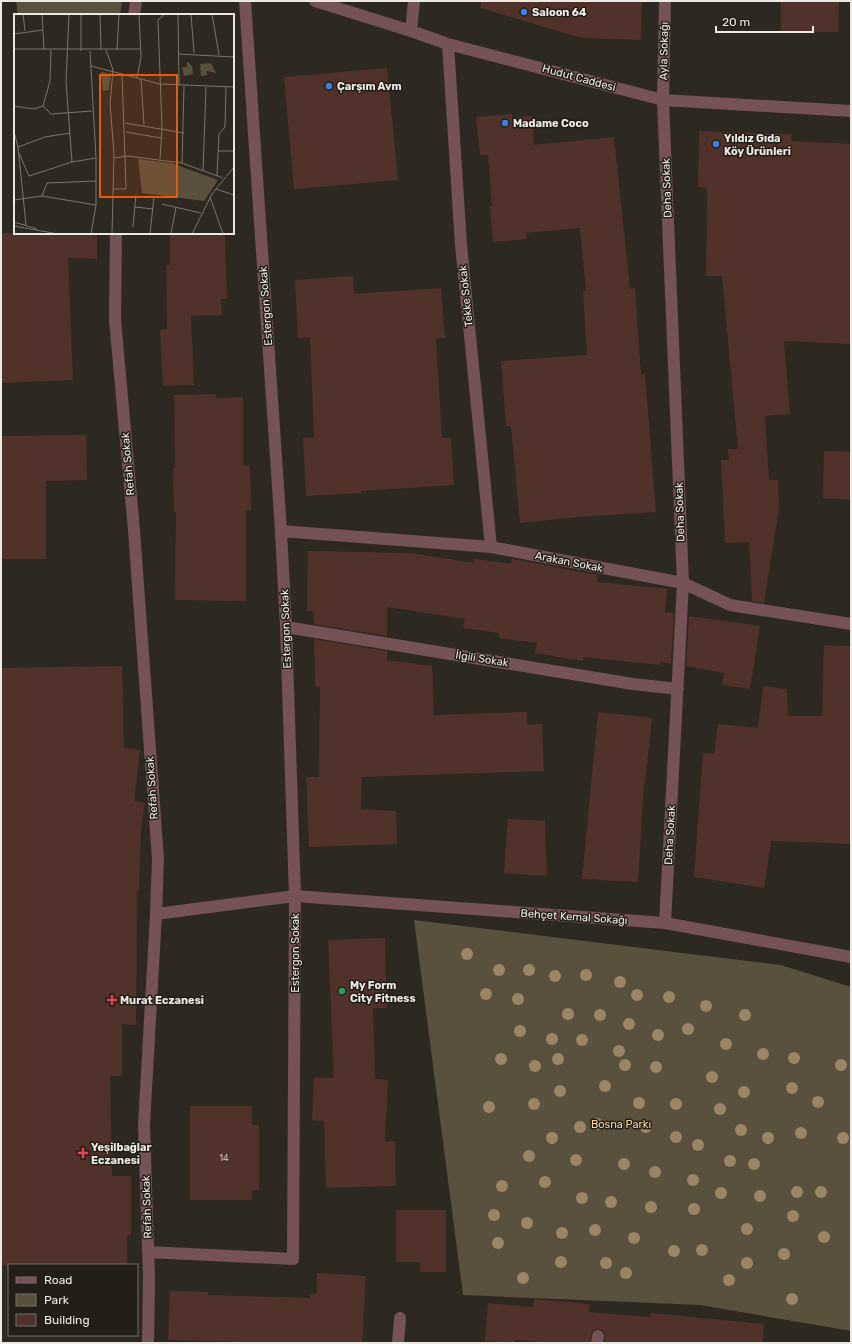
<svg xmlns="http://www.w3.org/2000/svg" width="852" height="1344" font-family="Rubik,sans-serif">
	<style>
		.green { fill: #5a503e }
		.building { fill: #51322a }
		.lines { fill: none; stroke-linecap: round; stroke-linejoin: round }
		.minor { stroke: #755256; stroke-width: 12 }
		.tree { fill: #9a8665 }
		.shop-dot { fill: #3f7fe0; stroke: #231e17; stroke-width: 1.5 }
		.leisure-dot { fill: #2e9e5b; stroke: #231e17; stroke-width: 1.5 }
		.health-dot { fill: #e0444e; stroke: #231e17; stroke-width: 1.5 }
		.labels { text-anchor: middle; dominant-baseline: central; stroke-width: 3; stroke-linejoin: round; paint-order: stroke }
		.number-label { font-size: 9px; fill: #c6bcb6 }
		.poi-label { font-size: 11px; font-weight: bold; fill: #edeae4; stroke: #231e17; text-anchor: start }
		.street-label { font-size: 11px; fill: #edeae4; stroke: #231e17 }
		.park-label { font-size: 11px; fill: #f3d39e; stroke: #231e17 }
		.inset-road { fill: none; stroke: #7a766e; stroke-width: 1 }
		.view { fill: #e8590c; fill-opacity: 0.15; stroke: #e8590c; stroke-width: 2 }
		.inset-edge { fill: none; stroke: #edeae4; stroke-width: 2 }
	</style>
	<rect width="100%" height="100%" fill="#2d2820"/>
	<!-- green -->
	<path class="green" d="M16 1H122L120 15H18Z
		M414 920 781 965 851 987V1331L700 1305 463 1295Z"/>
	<!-- building -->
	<path class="building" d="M481 1H642L641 40 582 38 480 8Z
		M781 1H839L838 32H781Z
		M387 68 398 180 294 189 284 77Z
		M512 114V118L532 116 534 145 614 137 630 289 635 288 641 374H645L656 512 578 517 520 523 511 426H506L501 361 587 355 583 291H586L580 228 526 233 527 239 493 242 490 206H492L488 155H480L476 117Z
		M699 131 792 134 791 141 851 144V344L784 341 790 414 765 416 769 480H778L779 514H778L764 603 752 601 749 542 725 543 721 460H729L728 449H738L722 276H706L707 188 698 187Z
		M1 233H97V259L68 258 73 380 1 383Z
		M170 233H225L227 299H221L222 315 191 316 194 385 163 386 160 330 167 329 166 265H170Z
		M353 276 354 294 441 288 445 338 436 339 442 438H451L454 485 361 491 362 493 306 496 303 438 314 437 310 337 298 338 295 280Z
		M216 394V398L243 397V466L250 465 251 510H246V601L175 600 176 512H174L173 468H175L174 395Z
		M86 435 87 480 46 481V559H1V436Z
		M824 451 851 452V500L823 498Z
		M308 551 411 553 474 563V559L511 564 512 559 598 575 597 582 667 589 665 612 674 613 671 664 660 662V665L583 657V661L535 653 537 643 499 638V633L463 628 465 619 387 607V636L314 624 313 611H307Z
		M689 616 760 626 750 689 722 685 724 673 686 666Z
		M314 639 387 651V660L432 666 434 715 527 712V725L542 724 544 771 362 777 361 809 396 811 397 844 309 847 306 777H319L320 687H315Z
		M824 645 851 646V844L771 841 764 888 694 877 703 753 714 754 718 724 758 728 763 686 787 689 788 716H822Z
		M122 666 124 748 140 750 134 801 145 803 141 830 139 891H137L136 1025 122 1024V1076H110L112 1176H131V1235H127V1265H1V668Z
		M598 712 652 718 645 784H644L638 882 582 879Z
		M508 819 545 821 547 876 504 873Z
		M385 938 387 1008H373L375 1079 388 1080 385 1142 395 1141 396 1186 326 1188 324 1121 312 1120 314 1077 334 1078 328 940Z
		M190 1106H252V1125H259V1190H252V1200H190Z
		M396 1210H446V1272H420V1262H396Z
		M317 1273 366 1276 362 1343H270L168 1340 170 1291 208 1292V1295L310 1298V1294H317Z
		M534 1299 590 1304 589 1312 650 1317V1313L764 1324 763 1343H605V1333L602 1330 599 1329H595L592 1332 590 1343H553L515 1340V1343L485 1341 488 1303 533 1307Z"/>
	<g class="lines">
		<!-- minor -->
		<path class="minor" d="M315 1 411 31 448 44 663 100 851 111
			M665 1 663 100 683 583 665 923
			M134 15 136 1
			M411 31 414 1
			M448 44 461 245 491 547
			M116 233 115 320 134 530 158 859 156 914 144 1125 149 1277 148 1343
			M281 531 491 547 683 583 730 605 851 624
			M286 627 633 684 678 689
			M156 914 295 896 665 923 851 957
			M148 1252 293 1259 295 896 286 627 281 531 245 1
			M398 1343 400 1318
			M597 1343 598 1336"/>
	</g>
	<!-- trees -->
	<g class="tree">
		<circle cx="467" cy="954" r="6"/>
		<circle cx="499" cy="970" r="6"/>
		<circle cx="529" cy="970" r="6"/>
		<circle cx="586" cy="975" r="6"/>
		<circle cx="555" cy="976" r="6"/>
		<circle cx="620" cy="982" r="6"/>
		<circle cx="486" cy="994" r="6"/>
		<circle cx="637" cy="995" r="6"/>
		<circle cx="669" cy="997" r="6"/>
		<circle cx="518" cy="999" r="6"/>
		<circle cx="706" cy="1006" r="6"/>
		<circle cx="568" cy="1014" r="6"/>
		<circle cx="600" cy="1015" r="6"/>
		<circle cx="745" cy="1015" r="6"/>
		<circle cx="629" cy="1024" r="6"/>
		<circle cx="688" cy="1029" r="6"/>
		<circle cx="520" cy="1031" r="6"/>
		<circle cx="658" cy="1035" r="6"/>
		<circle cx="552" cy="1039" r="6"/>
		<circle cx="582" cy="1040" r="6"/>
		<circle cx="726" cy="1044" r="6"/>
		<circle cx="619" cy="1051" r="6"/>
		<circle cx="763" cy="1054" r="6"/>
		<circle cx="794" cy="1058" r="6"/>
		<circle cx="501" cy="1059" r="6"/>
		<circle cx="558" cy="1059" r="6"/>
		<circle cx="625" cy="1065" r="6"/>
		<circle cx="841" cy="1065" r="6"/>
		<circle cx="535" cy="1066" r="6"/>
		<circle cx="656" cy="1067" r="6"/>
		<circle cx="712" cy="1077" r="6"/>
		<circle cx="605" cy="1086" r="6"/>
		<circle cx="792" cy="1088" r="6"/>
		<circle cx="560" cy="1091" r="6"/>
		<circle cx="744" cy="1092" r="6"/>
		<circle cx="818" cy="1102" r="6"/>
		<circle cx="639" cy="1103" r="6"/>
		<circle cx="534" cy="1104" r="6"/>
		<circle cx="676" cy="1104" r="6"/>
		<circle cx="489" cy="1107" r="6"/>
		<circle cx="720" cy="1109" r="6"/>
		<circle cx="597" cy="1124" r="6"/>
		<circle cx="580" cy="1127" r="6"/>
		<circle cx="646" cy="1127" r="6"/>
		<circle cx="741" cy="1130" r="6"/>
		<circle cx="801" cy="1133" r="6"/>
		<circle cx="676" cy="1137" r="6"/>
		<circle cx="552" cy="1138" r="6"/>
		<circle cx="768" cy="1138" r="6"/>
		<circle cx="843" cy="1138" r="6"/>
		<circle cx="698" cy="1145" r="6"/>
		<circle cx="529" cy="1156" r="6"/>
		<circle cx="576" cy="1160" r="6"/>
		<circle cx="730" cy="1161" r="6"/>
		<circle cx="624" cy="1164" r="6"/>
		<circle cx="754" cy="1164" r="6"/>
		<circle cx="655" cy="1172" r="6"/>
		<circle cx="693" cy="1180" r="6"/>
		<circle cx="545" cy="1182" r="6"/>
		<circle cx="502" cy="1186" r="6"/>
		<circle cx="797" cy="1192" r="6"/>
		<circle cx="821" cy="1192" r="6"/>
		<circle cx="721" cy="1193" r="6"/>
		<circle cx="760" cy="1196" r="6"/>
		<circle cx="582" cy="1198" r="6"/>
		<circle cx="611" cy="1202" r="6"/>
		<circle cx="651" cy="1207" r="6"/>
		<circle cx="694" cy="1209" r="6"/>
		<circle cx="494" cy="1215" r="6"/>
		<circle cx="793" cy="1216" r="6"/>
		<circle cx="527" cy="1223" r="6"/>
		<circle cx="747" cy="1229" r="6"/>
		<circle cx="595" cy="1230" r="6"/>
		<circle cx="562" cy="1233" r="6"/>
		<circle cx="824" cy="1237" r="6"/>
		<circle cx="634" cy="1238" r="6"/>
		<circle cx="498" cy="1243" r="6"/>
		<circle cx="702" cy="1250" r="6"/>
		<circle cx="674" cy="1251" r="6"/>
		<circle cx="784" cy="1254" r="6"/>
		<circle cx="561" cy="1262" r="6"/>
		<circle cx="606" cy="1263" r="6"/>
		<circle cx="747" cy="1263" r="6"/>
		<circle cx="626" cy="1273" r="6"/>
		<circle cx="523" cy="1278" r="6"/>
		<circle cx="729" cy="1280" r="6"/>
		<circle cx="792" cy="1299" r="6"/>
	</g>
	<!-- markers -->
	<g class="shop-dot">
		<circle cx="524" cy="12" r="4"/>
		<circle cx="329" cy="86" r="4"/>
		<circle cx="505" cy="123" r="4"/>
		<circle cx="716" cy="144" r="4"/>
	</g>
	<circle class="leisure-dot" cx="342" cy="991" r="4"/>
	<g class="health-dot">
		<path d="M110 994h4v4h4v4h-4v4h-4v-4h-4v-4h4z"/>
		<path d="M81 1147h4v4h4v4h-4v4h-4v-4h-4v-4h4z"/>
	</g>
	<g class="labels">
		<!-- number labels -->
		<g class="number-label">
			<text x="224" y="1158">14</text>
		</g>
		<!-- poi labels -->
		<g class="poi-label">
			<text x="532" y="12">Saloon 64</text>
			<text x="337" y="86">Çarşım Avm</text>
			<text x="513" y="123">Madame Coco</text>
			<text x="724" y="138">Yıldız Gıda<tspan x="724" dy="13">Köy Ürünleri</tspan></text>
			<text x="350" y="985">My Form<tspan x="350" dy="13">City Fitness</tspan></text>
			<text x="120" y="1000">Murat Eczanesi</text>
			<text x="91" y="1147">Yeşilbağlar<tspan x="91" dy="13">Eczanesi</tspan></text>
		</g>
		<!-- street labels -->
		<g class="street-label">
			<text transform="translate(664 51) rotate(-89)">Ayla Sokağı</text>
			<text transform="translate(579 78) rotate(15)">Hudut Caddesi</text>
			<text transform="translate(667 188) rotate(-92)">Deha Sokak</text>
			<text transform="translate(466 296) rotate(-96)">Tekke Sokak</text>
			<text transform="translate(266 306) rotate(-94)">Estergon Sokak</text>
			<text transform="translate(128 464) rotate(-95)">Refah Sokak</text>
			<text transform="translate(680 512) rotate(-92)">Deha Sokak</text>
			<text transform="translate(569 562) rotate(11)">Arakan Sokak</text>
			<text transform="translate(286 629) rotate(-92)">Estergon Sokak</text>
			<text transform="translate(482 659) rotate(9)">İlgili Sokak</text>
			<text transform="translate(152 788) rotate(-94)">Refah Sokak</text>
			<text transform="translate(670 835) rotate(-87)">Deha Sokak</text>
			<text transform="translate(574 917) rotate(4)">Behçet Kemal Sokağı</text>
			<text transform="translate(295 953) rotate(-90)">Estergon Sokak</text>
			<text transform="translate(147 1207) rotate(-92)">Refah Sokak</text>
		</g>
		<!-- park labels -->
		<g class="park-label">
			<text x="621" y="1124">Bosna Parkı</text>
		</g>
	</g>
	<!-- overview -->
	<g transform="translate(14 14)">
		<rect width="220" height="220" fill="#2d2820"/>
		<path d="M173 47 178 52 179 60 170 62 168 53H173ZM197 49 202 59 193 57V61L187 62 186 50ZM87 57 95 60 97 58 95 76 89 77ZM124 145 157 149 204 166 190 187 128 179Z" fill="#5a503e"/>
		<path class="inset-road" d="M9 0 11 17M28 0 30 36M55 0 52 68 58 148M86 0 87 36M164 0 165 71M177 0 180 39M198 0 205 41M0 20 29 16M0 35H127M92 36 99 56 96 90 100 139 98 220M103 36 105 0M67 37V0M76 37 82 144V191L77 220M164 40 220 43M77 52 146 70 220 73M123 64 127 43 125 0M127 65 130 111M0 92 20 95 29 92 36 67 37 36M29 92 37 100 78 97M111 109 170 119M0 118 4 133 12 211M112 118 147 124M4 133 31 123 56 119M204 137H220M5 139 15 162 58 148 82 144M100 144 113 142 168 149 209 164M146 145 148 114 144 6 151 0M168 149 170 72M189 157 192 73M203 162 205 120 211 113 212 73M99 175H112L108 59M202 175 220 181M28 182 33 169 82 167M196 183 209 220M0 186 28 182 82 191M148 190 187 199M121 193 139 195M0 208 23 215M0 212 44 220M119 213 122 181M136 220 140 182M157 220 162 193M178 220 198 180 220 153"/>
		<path class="view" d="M86 61H163V183H86Z"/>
		<rect width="220" height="220" class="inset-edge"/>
	</g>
	<!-- border -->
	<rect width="852" height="1344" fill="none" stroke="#edeae4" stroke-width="4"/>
	<!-- legend -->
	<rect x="8" y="1264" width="130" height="72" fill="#231e17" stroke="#747069"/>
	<rect x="16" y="1277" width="20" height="6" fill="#755256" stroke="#747069"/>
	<text x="44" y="1284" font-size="12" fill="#edeae4">Road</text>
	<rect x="16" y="1294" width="20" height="12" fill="#5a503e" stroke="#747069"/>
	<text x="44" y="1304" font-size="12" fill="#edeae4">Park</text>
	<rect x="16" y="1314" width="20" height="12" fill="#51322a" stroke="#747069"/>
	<text x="44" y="1324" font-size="12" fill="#edeae4">Building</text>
	<!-- scale -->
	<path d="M716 26v6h97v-6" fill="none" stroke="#edeae4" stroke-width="2"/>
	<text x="722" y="26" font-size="12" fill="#edeae4" stroke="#231e17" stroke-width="3" paint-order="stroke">20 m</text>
</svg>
